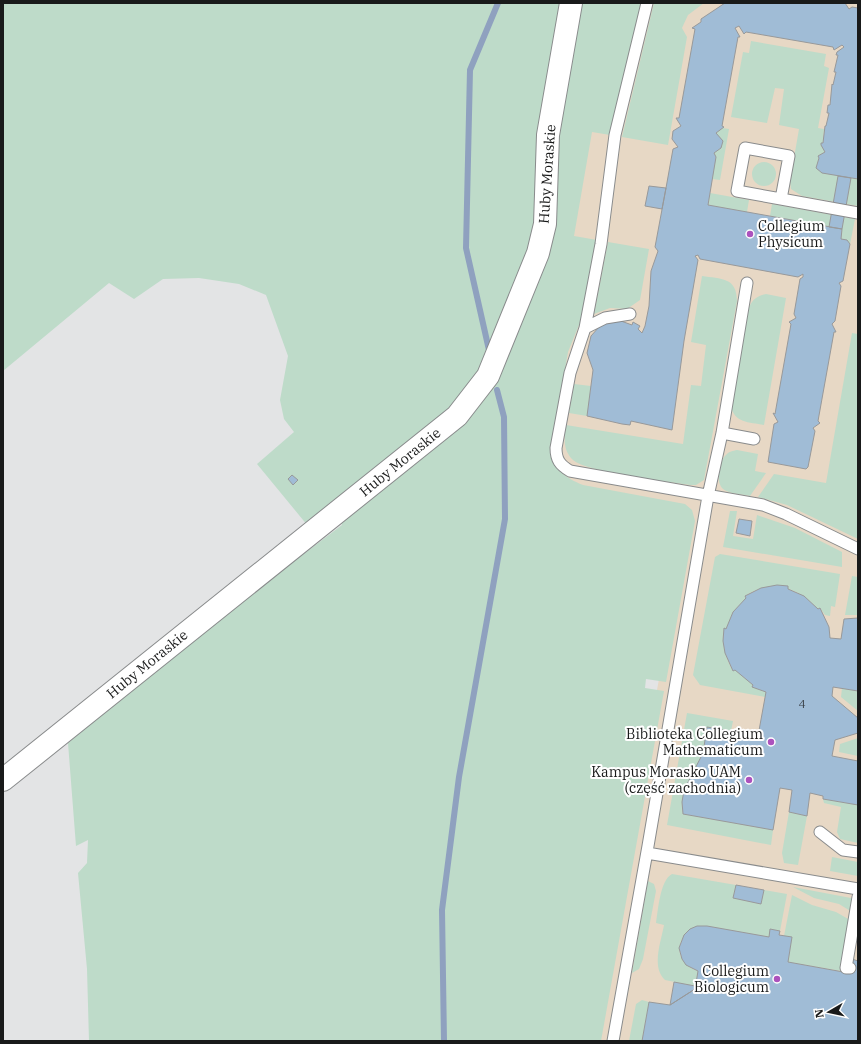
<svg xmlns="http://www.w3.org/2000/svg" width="861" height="1044" font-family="'IBM Plex Serif',serif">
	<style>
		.education { fill: #e7d8c5 }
		.green { fill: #bedbc9 }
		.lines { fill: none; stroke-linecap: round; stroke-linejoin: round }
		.stream { stroke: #8fa1bf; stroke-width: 6 }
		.building { fill: #a0bcd6; stroke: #98999a }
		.service-casing { stroke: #898b8c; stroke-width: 13 }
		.minor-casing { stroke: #898b8c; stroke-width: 24 }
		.service { stroke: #fff; stroke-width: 11 }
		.minor { stroke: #fff; stroke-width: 22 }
		.poi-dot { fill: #ac52bd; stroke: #fff; stroke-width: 1.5 }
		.labels { text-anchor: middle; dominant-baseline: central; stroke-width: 4; stroke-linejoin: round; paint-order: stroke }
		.number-label { font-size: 12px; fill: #3b4249 }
		.street-label { font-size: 14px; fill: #191a1a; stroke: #fff }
		.poi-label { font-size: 14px; fill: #191a1a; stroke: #fff; text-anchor: end }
	</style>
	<rect width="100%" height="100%" fill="#e3e4e5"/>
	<!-- education -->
	<path class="education" d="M590 3H858V1041H593L688 520 541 489Z"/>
	<!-- green -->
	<path class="green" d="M3 3H642L610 135 592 132 574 236 597 240 581 320 568 352 551 451C554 470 566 478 583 485L685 504 692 510 695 521 666 682 646 679 645 688 664 691 601 1041H89L87 969 78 873 87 863 88 840 76 846 68 743 194 637 342 525 337 505 308 526 257 464 294 432 284 419 280 400 288 356 266 295 239 284 199 278 163 279 134 299 109 283 3 371Z
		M654 3H704L688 15 682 28 687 37 668 145 622 137Z
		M751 41 826 54 824 66 829 68 818 128 824 129 823 143H821V145L825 152 818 156 819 158 816 168 858 179V206L802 196 791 189 790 181 799 129 779 125 784 89 775 88 767 123 731 117 743 52 749 53Z
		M723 128 729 129 720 180 712 179 716 157 714 153 721 148 722 141 716 133Z
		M752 174a12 12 0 1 1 24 0a12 12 0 1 1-24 0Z
		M710 193 749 200 747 212 708 205Z
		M772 204 855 219 850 244 847 240 841 239 842 229 770 216Z
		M608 242 649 249 640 300 627 309 610 308 594 314Z
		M702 276C721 279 737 277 737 301L704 480 696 485H691C669 482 586 472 573 460 563 451 564 438 566 425L683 444 691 385 701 386 706 345 691 342Z
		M766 294 786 298 764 425C749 422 734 423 731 406L749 307C753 299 757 296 766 294Z
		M852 333 858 334V539L787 505 758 497 774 474 826 483Z
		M574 384 591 386 587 416 569 413Z
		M737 450 758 454 755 471 766 473 750 496C742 494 730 494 723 489 715 482 719 461 726 455 729 451 733 451 737 450Z
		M730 511H737L733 536 753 539 757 515 795 528 842 552V567L723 547Z
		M720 554 840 574 835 607 831 606 830 616 825 615 820 608 818 609C798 587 771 578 745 596L746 598 733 612 726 629H724C722 645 725 657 733 671L735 670 753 685 752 687 766 692 765 697 700 685 693 675 715 557Z
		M852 576 858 577V615H845Z
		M842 688 858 691V711L841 697Z
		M687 713 733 721 731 731 707 727C706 737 705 746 702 755 694 776 679 790 683 814L773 830 771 845 667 825Z
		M858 738V756L839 752 840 744Z
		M823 799 858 805V843L840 839 837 832 841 807 824 803Z
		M789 812 807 816 798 865 784 863 782 853Z
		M832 857 858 862V876L830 871Z
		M672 874 736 885 733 898 761 904 764 890 787 894 780 931 770 929 769 937 707 926C677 927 668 961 698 971L695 986 665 980C651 967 661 942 664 925L656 923C658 911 660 880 672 874Z
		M648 881 654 884 656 891 643 959 639 969 632 973Z
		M793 887 851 898 853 900 852 912 839 904 814 898Z
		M792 895 812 905 836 912 850 920 841 971 788 962 784 936Z
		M642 1000 649 1002 642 1041H629L636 1004Z"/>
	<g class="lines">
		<!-- stream -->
		<path class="stream" d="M489 350 466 248 470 70 498 3
			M444 1041 442 910 459 777 505 519 504 417 497 390"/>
	</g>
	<!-- building -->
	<path class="building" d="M725 3H845L849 9 852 7 858 8V179L822 173 816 168 819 158 818 156 825 152 821 145V143H823L825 126H826L829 113H827L828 105H830L832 84 833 85 836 72H834L838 55H836L837 52 844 47 842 45 834 50 833 47 746 32 744 34 739 26 735 28 740 37H738L722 126 724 127 716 133 723 141 721 148 714 153 716 157 708 205 842 229 841 239 847 240 850 244 843 281 839 283 841 286 835 321 832 324 836 332H834L818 421 820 423 813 428 815 431 808 467 806 469 768 462 774 424 778 422 773 413 775 414 791 324 789 322 796 318 794 314 800 279 803 277V274L798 277 700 259 698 255 695 256 698 260 684 341 672 430 631 421 630 425 622 424 587 416 593 370 587 353 591 336 599 327 609 322 621 321 632 325 633 322 640 326 638 329 642 333 645 326 649 306 651 271 658 251 655 247 666 188 673 149 678 147 672 139 673 131 681 126 676 118H679L695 29 692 28 701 22V19Z
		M838 176 851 178 842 229 829 227Z
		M649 186 666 188 662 209 645 206Z
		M292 475 298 480 293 485 288 479Z
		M739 519 752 521 750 536 736 533Z
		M777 585 788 586V589L804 596 818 609 820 608 829 627 830 638 841 639 844 619 858 618V691L833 687 832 696 858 718V733L835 740 832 756 858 761V805L823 799V796L810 793 807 816 789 812 792 790 780 788 773 830 683 814 682 802 684 790 703 753 707 727 758 736 766 692 752 687 753 685 735 670 733 671 725 653 723 641 724 628 726 629 733 612 746 598 745 596 761 588Z
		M736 885 764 890 761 904 733 898Z
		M697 926H707L769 937 770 929 780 931 779 935 792 937 788 962 849 973 852 959 858 961V1041H642L649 1002 670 1005 695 989 698 971 686 965 682 959 679 948 684 935 690 929Z
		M674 982 695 986V989L670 1005Z"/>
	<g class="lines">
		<!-- service casing -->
		<g class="service-casing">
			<path id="service" d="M647 3 615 135 601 244 585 328 570 373 556 448C556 460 560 465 570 471L763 505 786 514 858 549
				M745 148 789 156 781 199 737 191Z
				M781 199 858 213
				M585 328 605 318 630 314
				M722 433 754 439
				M820 832 843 850 858 852
				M647 853 858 889
				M850 968H846L858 897
				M613 1041 648 846 708 496 722 433 747 283"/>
		</g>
		<!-- minor casing -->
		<g class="minor-casing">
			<path id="minor" d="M3 780 457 416 488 376 538 253 545 224 548 135 571 3"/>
		</g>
		<!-- service -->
		<use href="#service" class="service"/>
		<!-- minor -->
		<use href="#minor" class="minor"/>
	</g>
	<!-- markers -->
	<g class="poi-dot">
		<circle cx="750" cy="234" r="4"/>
		<circle cx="771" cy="742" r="4"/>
		<circle cx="749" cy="780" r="4"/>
		<circle cx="777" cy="979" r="4"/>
	</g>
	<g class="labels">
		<!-- number labels -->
		<g class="number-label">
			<text x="802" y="703">4</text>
		</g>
		<!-- street labels -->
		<g class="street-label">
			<text transform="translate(547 174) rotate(-86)">Huby Moraskie</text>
			<text transform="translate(400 462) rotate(-39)">Huby Moraskie</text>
			<text transform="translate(147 664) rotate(-39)">Huby Moraskie</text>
		</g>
		<!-- poi labels -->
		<g class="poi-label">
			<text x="758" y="226" text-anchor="start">Collegium<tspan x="758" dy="16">Physicum</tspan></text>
			<text x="763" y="734">Biblioteka Collegium<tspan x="763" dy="16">Mathematicum</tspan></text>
			<text x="741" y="772">Kampus Morasko UAM<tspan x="741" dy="16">(część zachodnia)</tspan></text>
			<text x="769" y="971">Collegium<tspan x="769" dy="16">Biologicum</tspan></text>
		</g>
	</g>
	<!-- border -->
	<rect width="861" height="1044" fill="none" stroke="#191a1a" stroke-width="8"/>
	<!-- north arrow -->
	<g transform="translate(829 1012) rotate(261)" stroke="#ffffff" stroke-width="3" paint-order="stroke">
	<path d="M0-3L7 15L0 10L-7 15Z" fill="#191a1a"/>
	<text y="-6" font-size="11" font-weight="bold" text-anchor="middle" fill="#191a1a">N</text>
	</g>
</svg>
